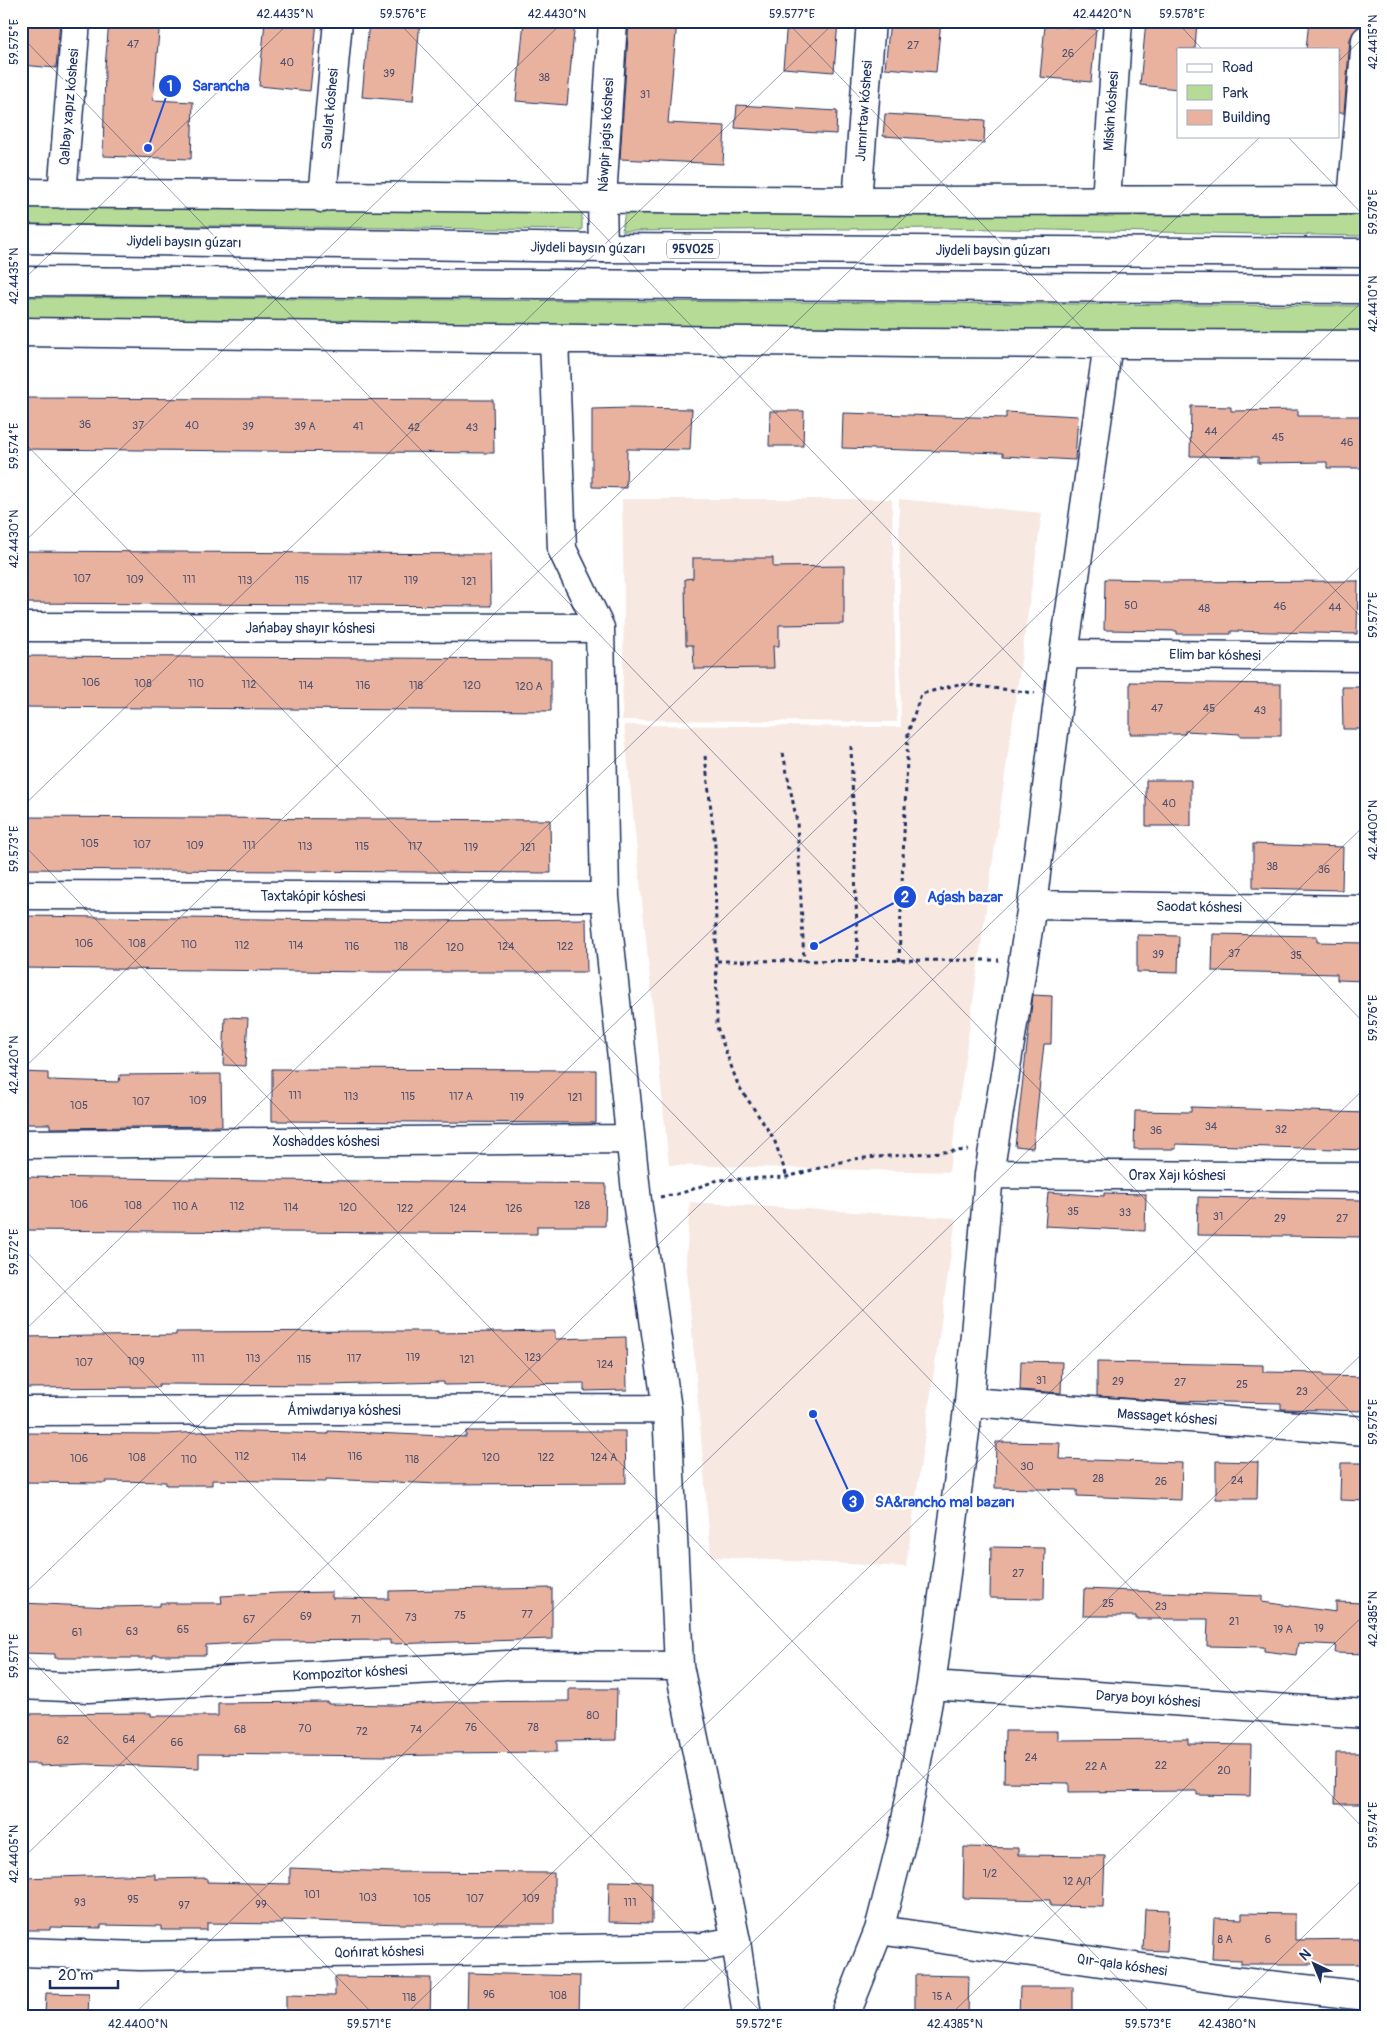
<svg xmlns="http://www.w3.org/2000/svg" width="1387" height="2037" font-family="Pangolin,sans-serif">
	<style>
		.built { fill: #f8e8e2 }
		.green { fill: #b5db96; stroke: #68857a }
		.building { fill: #e9b29f; stroke: #1b2f5e }
		.lines { fill: none; stroke-linecap: round; stroke-linejoin: round }
		.minor-casing { stroke: #1b2f5e; stroke-width: 31 }
		.major-casing { stroke: #1b2f5e; stroke-width: 31 }
		.path { stroke: #1b2f5e; stroke-width: 3; stroke-dasharray: 4 4; stroke-linecap: butt }
		.minor { stroke: #fff; stroke-width: 28 }
		.major { stroke: #fff; stroke-width: 28 }
		.ticks { fill: none; stroke: #1b2f5e; stroke-width: 1; stroke-opacity: 0.45 }
		.labels { text-anchor: middle; dominant-baseline: central; stroke-width: 5; stroke-linejoin: round; paint-order: stroke }
		.number-label { font-size: 11px; fill: #4e506e }
		.shield { fill: #fff; stroke: #5f6d8e; stroke-width: 1 }
		.shield-label { font-size: 12px; font-weight: bold; fill: #1b2f5e }
		.street-label { font-size: 14px; fill: #1b2f5e; stroke: #fff }
		.leader { fill: none; stroke: #1d4ed8; stroke-width: 2 }
		.callout-dot { fill: #1d4ed8; stroke: #fff; stroke-width: 2 }
		.mark-label { font-size: 15px; text-anchor: middle; font-weight: bold; fill: #fff }
		.callout-label { font-size: 15px; text-anchor: middle; font-weight: bold; fill: #1d4ed8; stroke: #fff; stroke-width: 5; stroke-linejoin: round; paint-order: stroke }
		.neatline { fill: none; stroke: #1b2f5e; stroke-width: 2 }
		.ticks-label { font-size: 12px; text-anchor: middle; fill: #1b2f5e }
	</style>
	<rect width="100%" height="100%" fill="#fff"/>
	<filter id="ink" filterUnits="userSpaceOnUse"><feTurbulence type="fractalNoise" baseFrequency=".02" numOctaves="2"/><feDisplacementMap in="SourceGraphic" scale="10" xChannelSelector="R" yChannelSelector="G"/><feConvolveMatrix kernelMatrix="1 2 1 2 8 2 1 2 1" color-interpolation-filters="sRGB"/></filter>
	<g filter="url(#ink)">
		<!-- built -->
		<path class="built" d="M622 499H892L897 722 622 720 624 608Z
			M899 499 1042 513 949 1172 669 1165 624 725 901 727Z
			M690 1202 956 1218 906 1567 711 1557 686 1260Z"/>
		<!-- green -->
		<path class="green" d="M21 206 582 211V230L21 224Z
			M625 211 1085 216 1366 215V236L945 228 622 231Z
			M21 297 1366 306V336L21 322Z"/>
		<!-- building -->
		<path class="building" d="M21 21H60L56 68 21 65Z
			M109 21H160L153 100 193 102 191 159 103 156 105 67Z
			M265 21H317L310 91 259 86Z
			M369 21H420L413 101 362 97Z
			M524 21H575L567 105 516 101Z
			M629 21H677L668 123 725 126 723 164 620 159Z
			M787 21H838L834 72 783 68Z
			M890 21H941L936 72 885 68Z
			M1146 21H1197L1195 49H1178V89L1140 85Z
			M1309 21H1360L1359 26 1354 31 1350 39 1344 113H1338V49H1306Z
			M1045 25 1096 29 1091 82 1040 77Z
			M737 105 837 111 836 134 735 128Z
			M885 114 985 120 984 143 883 136Z
			M21 398 493 400 494 453 21 449Z
			M1191 406 1231 407V411L1298 410V416H1366V468H1327V462L1258 463V457L1190 456Z
			M630 408 692 409 690 450 627 449 626 488 592 487V409Z
			M770 411H804L803 446H769Z
			M1006 412 1078 416 1075 460 1003 456V453L842 448 843 413 1006 418Z
			M21 551 490 554 491 606 21 603Z
			M693 558H773V567L844 566V624L779 625V646H773L774 668 694 669 693 645H686L685 579 693 578Z
			M1105 579 1158 580V582L1358 581 1357 634 1231 631V634H1177V631L1104 630Z
			M21 656 551 659V711L21 707Z
			M1130 682 1281 684V736H1240V734L1185 731V734H1130Z
			M1342 687H1366V729H1343Z
			M1146 780H1191V826H1146Z
			M21 817 550 820 551 873 21 869Z
			M1253 844 1343 847 1342 890 1253 888Z
			M21 916 424 921 586 919 587 972H379L21 968Z
			M1213 934 1317 936V942L1366 943V981L1337 980V974L1212 971Z
			M1137 935 1179 936 1178 973 1137 972Z
			M1033 995 1052 996 1051 1044H1044L1033 1148 1015 1146Z
			M225 1017 248 1018 245 1066 223 1065Z
			M272 1069 596 1070V1123L272 1121Z
			M21 1072 48 1073V1080L119 1082 120 1075 221 1074 222 1126 50 1128V1124H21Z
			M1191 1107 1366 1113V1150L1176 1144V1149H1134L1135 1111 1191 1112Z
			M21 1177 606 1184 605 1226H537V1234L21 1230Z
			M1048 1192 1104 1196V1193L1146 1194 1145 1231 1045 1226Z
			M1198 1197 1363 1200V1237L1197 1235Z
			M389 1331H438V1333L555 1331V1339L626 1337 627 1390 584 1391V1383L444 1385V1382L327 1385 159 1384V1387L21 1388V1337L176 1335V1332Z
			M1021 1361 1062 1362 1061 1393 1020 1390Z
			M1097 1362 1263 1365V1372L1323 1373V1376L1366 1377V1411L1281 1409V1403L1165 1401 1097 1396Z
			M215 1431 328 1434V1431L466 1437V1431H625L626 1483 439 1484 326 1479V1482L212 1480V1485H166V1482L106 1481V1483L21 1482V1433L166 1434Z
			M996 1442 1060 1443 1059 1459 1182 1463 1181 1500 1077 1496V1490L995 1488Z
			M1216 1461 1258 1462 1257 1499H1216Z
			M1341 1463H1366V1501L1340 1500Z
			M991 1547 1045 1548 1044 1599 990 1598Z
			M552 1588V1639L390 1644V1640L276 1641 206 1645V1655H153V1658H55V1654L21 1653V1603L110 1607 160 1606V1603H222L221 1596 279 1593 332 1592V1598L389 1599V1591Z
			M1084 1589 1262 1596V1602L1336 1612V1602L1366 1603V1654L1335 1653 1336 1645 1298 1643 1296 1655 1264 1651V1647L1207 1646 1208 1619H1136V1616H1083Z
			M569 1689H617L616 1740 557 1741V1752L438 1753V1755L385 1756 199 1754V1768L86 1764 40 1766V1764H21V1714L151 1713V1716H218V1703L328 1702V1704L394 1705 447 1702 569 1701Z
			M1005 1731H1058V1740L1188 1739V1744L1251 1745 1250 1796 1197 1795V1791L1069 1792V1783L1004 1782Z
			M1336 1753H1366V1804H1335Z
			M964 1847 1018 1848V1855L1105 1856 1103 1907 1050 1906V1900L963 1898Z
			M290 1868 392 1872 554 1873V1924H400L283 1920 282 1924 207 1923V1930H161V1926L101 1925V1928L50 1927V1930H21V1878L155 1874V1879L207 1878V1882L290 1884Z
			M609 1881 652 1882V1923L608 1922Z
			M1145 1909 1169 1910 1167 1951 1143 1950Z
			M1242 1913 1295 1914V1940L1361 1939V1964H1241V1960L1212 1959 1214 1918 1242 1919Z
			M468 1973 580 1976 579 2016 467 2014Z
			M915 1975 969 1976 968 2016H915Z
			M335 1977 431 1978 430 2016H286V1995L335 1996Z
			M1020 1987H1073V2016H1019Z
			M46 1993 89 1994 88 2016H45Z"/>
		<g class="lines">
			<!-- minor casing -->
			<g class="minor-casing">
				<path id="minor" d="M21 193 857 201 1366 200
					M62 194 76 21
					M322 198 338 21
					M1352 200 1366 40
					M857 201 871 21
					M1106 201 1118 21
					M603 248 602 199 613 21
					M21 332 908 343 1366 345
					M554 339 562 549 600 628 605 897 637 1201 667 1409 679 1666 736 1941 747 2016
					M21 627 600 628
					M1064 654 1366 657
					M21 895 605 897
					M1032 905 1366 910
					M21 1144 630 1139
					M989 1174 1366 1177
					M969 1402 1366 1431
					M21 1411 667 1409
					M21 1685 88 1688 507 1665 679 1666
					M931 1685 1366 1714
					M879 1930 1225 1980 1366 1996
					M21 1952 140 1956 703 1947 736 1941
					M845 2016 879 1930 903 1836 931 1685 969 1402 989 1174 1032 905 1064 654 1108 344"/>
			</g>
			<!-- major casing -->
			<g class="major-casing">
				<path id="major" d="M21 239 603 248 1366 253
					M21 281 1366 289"/>
			</g>
			<!-- path -->
			<path class="path" d="M851 746 858 961
				M783 753 797 822 804 961
				M705 756 715 846 717 1027 738 1085 774 1139 787 1177
				M717 961 999 960
				M899 961 908 733 921 694 959 684 1035 693
				M660 1197 682 1193 718 1180 787 1177 852 1159 968 1150"/>
			<!-- minor -->
			<use href="#minor" class="minor"/>
			<!-- major -->
			<use href="#major" class="major"/>
		</g>
	</g>
	<!-- ticks -->
	<path class="ticks" d="M397 21 1366 1025M786 21 1366 622M1176 21 1202 49M21 36 1366 1428M1338 62 1366 35M1287 136 1366 218M21 282 291 21M21 439 1366 1831M21 545 564 21M21 808 836 21M21 842 1154 2016M21 1071 1108 21M21 1246 765 2016M21 1334 1261 136M21 1597 1366 298M21 1649 375 2016M21 1860 1366 561M132 2016 1366 824M404 2016 1366 1087M676 2016 1366 1350M949 2016 1366 1613M1221 2016 1366 1876"/>
	<g class="labels">
		<!-- number labels -->
		<g class="number-label">
			<text x="133" y="44">47</text>
			<text x="913" y="45">27</text>
			<text x="1068" y="53">26</text>
			<text x="287" y="62">40</text>
			<text x="389" y="73">39</text>
			<text x="544" y="77">38</text>
			<text x="645" y="94">31</text>
			<text x="85" y="424">36</text>
			<text x="138" y="425">37</text>
			<text x="192" y="425">40</text>
			<text x="248" y="426">39</text>
			<text x="305" y="426">39 А</text>
			<text x="358" y="426">41</text>
			<text x="414" y="427">42</text>
			<text x="472" y="427">43</text>
			<text x="1211" y="431">44</text>
			<text x="1278" y="437">45</text>
			<text x="1347" y="442">46</text>
			<text x="82" y="578">107</text>
			<text x="135" y="579">109</text>
			<text x="189" y="579">111</text>
			<text x="245" y="580">113</text>
			<text x="302" y="580">115</text>
			<text x="355" y="580">117</text>
			<text x="411" y="580">119</text>
			<text x="469" y="581">121</text>
			<text x="1131" y="605">50</text>
			<text x="1280" y="606">46</text>
			<text x="1335" y="607">44</text>
			<text x="1204" y="608">48</text>
			<text x="91" y="682">106</text>
			<text x="143" y="683">108</text>
			<text x="196" y="683">110</text>
			<text x="249" y="684">112</text>
			<text x="306" y="685">114</text>
			<text x="363" y="685">116</text>
			<text x="416" y="685">118</text>
			<text x="472" y="685">120</text>
			<text x="529" y="686">120 А</text>
			<text x="1157" y="708">47</text>
			<text x="1209" y="708">45</text>
			<text x="1260" y="710">43</text>
			<text x="1169" y="803">40</text>
			<text x="90" y="843">105</text>
			<text x="142" y="844">107</text>
			<text x="195" y="845">109</text>
			<text x="249" y="845">111</text>
			<text x="305" y="846">113</text>
			<text x="362" y="846">115</text>
			<text x="415" y="846">117</text>
			<text x="471" y="847">119</text>
			<text x="528" y="847">121</text>
			<text x="1272" y="866">38</text>
			<text x="1324" y="869">36</text>
			<text x="84" y="943">106</text>
			<text x="137" y="943">108</text>
			<text x="189" y="944">110</text>
			<text x="242" y="945">112</text>
			<text x="296" y="945">114</text>
			<text x="352" y="946">116</text>
			<text x="401" y="946">118</text>
			<text x="506" y="946">124</text>
			<text x="565" y="946">122</text>
			<text x="455" y="947">120</text>
			<text x="1234" y="953">37</text>
			<text x="1158" y="954">39</text>
			<text x="1296" y="955">35</text>
			<text x="295" y="1095">111</text>
			<text x="351" y="1096">113</text>
			<text x="408" y="1096">115</text>
			<text x="461" y="1096">117 А</text>
			<text x="517" y="1097">119</text>
			<text x="575" y="1097">121</text>
			<text x="198" y="1100">109</text>
			<text x="141" y="1101">107</text>
			<text x="79" y="1105">105</text>
			<text x="1211" y="1126">34</text>
			<text x="1281" y="1129">32</text>
			<text x="1156" y="1130">36</text>
			<text x="79" y="1204">106</text>
			<text x="133" y="1205">108</text>
			<text x="582" y="1205">128</text>
			<text x="185" y="1206">110 А</text>
			<text x="237" y="1206">112</text>
			<text x="291" y="1207">114</text>
			<text x="348" y="1207">120</text>
			<text x="405" y="1208">122</text>
			<text x="458" y="1208">124</text>
			<text x="514" y="1208">126</text>
			<text x="1073" y="1211">35</text>
			<text x="1125" y="1212">33</text>
			<text x="1218" y="1216">31</text>
			<text x="1280" y="1218">29</text>
			<text x="1342" y="1218">27</text>
			<text x="413" y="1357">119</text>
			<text x="533" y="1357">123</text>
			<text x="198" y="1358">111</text>
			<text x="253" y="1358">113</text>
			<text x="354" y="1358">117</text>
			<text x="304" y="1359">115</text>
			<text x="467" y="1359">121</text>
			<text x="136" y="1361">109</text>
			<text x="84" y="1362">107</text>
			<text x="605" y="1364">124</text>
			<text x="1041" y="1380">31</text>
			<text x="1118" y="1381">29</text>
			<text x="1180" y="1382">27</text>
			<text x="1242" y="1384">25</text>
			<text x="1302" y="1391">23</text>
			<text x="242" y="1456">112</text>
			<text x="355" y="1456">116</text>
			<text x="137" y="1457">108</text>
			<text x="299" y="1457">114</text>
			<text x="491" y="1457">120</text>
			<text x="546" y="1457">122</text>
			<text x="604" y="1457">124 А</text>
			<text x="79" y="1458">106</text>
			<text x="189" y="1459">110</text>
			<text x="412" y="1459">118</text>
			<text x="1027" y="1466">30</text>
			<text x="1098" y="1478">28</text>
			<text x="1237" y="1480">24</text>
			<text x="1161" y="1481">26</text>
			<text x="1018" y="1573">27</text>
			<text x="1108" y="1603">25</text>
			<text x="1161" y="1606">23</text>
			<text x="527" y="1614">77</text>
			<text x="460" y="1615">75</text>
			<text x="306" y="1616">69</text>
			<text x="411" y="1617">73</text>
			<text x="249" y="1619">67</text>
			<text x="356" y="1619">71</text>
			<text x="1234" y="1621">21</text>
			<text x="1319" y="1628">19</text>
			<text x="183" y="1629">65</text>
			<text x="1283" y="1629">19 А</text>
			<text x="132" y="1631">63</text>
			<text x="77" y="1632">61</text>
			<text x="593" y="1715">80</text>
			<text x="471" y="1727">76</text>
			<text x="533" y="1727">78</text>
			<text x="305" y="1728">70</text>
			<text x="240" y="1729">68</text>
			<text x="416" y="1729">74</text>
			<text x="362" y="1731">72</text>
			<text x="129" y="1739">64</text>
			<text x="63" y="1740">62</text>
			<text x="177" y="1742">66</text>
			<text x="1031" y="1757">24</text>
			<text x="1161" y="1765">22</text>
			<text x="1096" y="1766">22 А</text>
			<text x="1224" y="1770">20</text>
			<text x="990" y="1873">1/2</text>
			<text x="1077" y="1881">12 А/1</text>
			<text x="312" y="1894">101</text>
			<text x="368" y="1897">103</text>
			<text x="422" y="1898">105</text>
			<text x="475" y="1898">107</text>
			<text x="531" y="1898">109</text>
			<text x="133" y="1899">95</text>
			<text x="80" y="1902">93</text>
			<text x="630" y="1902">111</text>
			<text x="261" y="1904">99</text>
			<text x="184" y="1905">97</text>
			<text x="1225" y="1939">8 А</text>
			<text x="1268" y="1939">6</text>
			<text x="489" y="1994">96</text>
			<text x="558" y="1995">108</text>
			<text x="942" y="1996">15 А</text>
			<text x="409" y="1997">118</text>
		</g>
		<!-- shield labels -->
		<rect class="shield" x="667" y="239.5" width="52" height="19" rx="4"/>
		<g class="shield-label">
			<text x="693" y="249">95V025</text>
		</g>
		<!-- street labels -->
		<g class="street-label">
			<text transform="translate(69 107) rotate(-85)">Qalbay xapız kóshesi</text>
			<text transform="translate(330 109) rotate(-85)">Saulat kóshesi</text>
			<text transform="translate(864 111) rotate(-86)">Jumırtaw kóshesi</text>
			<text transform="translate(1111 111) rotate(-86)">Miskin kóshesi</text>
			<text transform="translate(606 135) rotate(-87)">Náwpir jaǵıs kóshesi</text>
			<text transform="translate(184 242) rotate(1)">Jiydeli baysın gúzarı</text>
			<text transform="translate(588 248) rotate(1)">Jiydeli baysın gúzarı</text>
			<text x="993" y="250">Jiydeli baysın gúzarı</text>
			<text x="310" y="628">Jańabay shayır kóshesi</text>
			<text transform="translate(1215 655) rotate(1)">Elim bar kóshesi</text>
			<text x="313" y="896">Taxtakópir kóshesi</text>
			<text transform="translate(1199 907) rotate(1)">Saodat kóshesi</text>
			<text x="326" y="1141">Xoshaddes kóshesi</text>
			<text x="1177" y="1175">Orax Xajı kóshesi</text>
			<text x="344" y="1410">Ámiwdarıya kóshesi</text>
			<text transform="translate(1167 1417) rotate(4)">Massaget kóshesi</text>
			<text transform="translate(350 1673) rotate(-3)">Kompozitor kóshesi</text>
			<text transform="translate(1148 1699) rotate(4)">Darya boyı kóshesi</text>
			<text transform="translate(379 1952) rotate(-1)">Qońırat kóshesi</text>
			<text transform="translate(1122 1965) rotate(8)">Qır-qala kóshesi</text>
		</g>
	</g>
	<!-- callouts -->
	<path class="leader" d="M148 148L170 86M814 946L905 897M813 1414L853 1501"/>
	<g class="callout-dot">
		<circle cx="148" cy="148" r="5"/>
		<circle cx="814" cy="946" r="5"/>
		<circle cx="813" cy="1414" r="5"/>
		<circle cx="170" cy="86" r="12"/>
		<circle cx="905" cy="897" r="12"/>
		<circle cx="853" cy="1501" r="12"/>
	</g>
	<g class="mark-label">
		<text x="170" y="91">1</text>
		<text x="905" y="902">2</text>
		<text x="853" y="1507">3</text>
	</g>
	<g class="callout-label">
		<text x="221" y="91">Sarancha</text>
		<text x="965" y="902">Aǵash bazar</text>
		<text x="945" y="1507">SA&amp;rancho mal bazarı</text>
	</g>
	<!-- margin -->
	<rect width="1387" height="2037" fill="none" stroke="#fff" stroke-width="55"/>
	<!-- legend -->
	<rect x="1177" y="48" width="162" height="90" fill="#ffffff" stroke="#a4acbf"/>
	<rect x="1187" y="64" width="25" height="8" fill="#ffffff" stroke="#a4acbf"/>
	<text x="1222" y="72" font-size="15" fill="#1b2f5e">Road</text>
	<rect x="1187" y="85" width="25" height="15" fill="#b5db96" stroke="#a4acbf"/>
	<text x="1222" y="98" font-size="15" fill="#1b2f5e">Park</text>
	<rect x="1187" y="110" width="25" height="15" fill="#e9b29f" stroke="#a4acbf"/>
	<text x="1222" y="122" font-size="15" fill="#1b2f5e">Building</text>
	<!-- north arrow -->
	<g transform="translate(1314 1964) rotate(316)" stroke="#ffffff" stroke-width="4" paint-order="stroke">
	<path d="M0-4L9 19L0 12L-9 19Z" fill="#1b2f5e"/>
	<text y="-8" font-size="14" font-weight="bold" text-anchor="middle" fill="#1b2f5e">N</text>
	</g>
	<!-- scale -->
	<path d="M50 1980v8h68v-8" fill="none" stroke="#1b2f5e" stroke-width="2.5"/>
	<text x="58" y="1980" font-size="15" fill="#1b2f5e" stroke="#ffffff" stroke-width="4" paint-order="stroke">20 m</text>
	<rect x="28" y="28" width="1332" height="1982" class="neatline"/>
	<g class="ticks-label">
		<text x="285" y="18">42.4435°N</text>
		<text x="403" y="18">59.576°E</text>
		<text x="557" y="18">42.4430°N</text>
		<text x="792" y="18">59.577°E</text>
		<text x="1102" y="18">42.4420°N</text>
		<text x="1182" y="18">59.578°E</text>
		<text transform="translate(1373 42) rotate(-90)" y="4">42.4415°N</text>
		<text transform="translate(14 42) rotate(-90)" y="4">59.575°E</text>
		<text transform="translate(1373 212) rotate(-90)" y="4">59.578°E</text>
		<text transform="translate(14 276) rotate(-90)" y="4">42.4435°N</text>
		<text transform="translate(1373 304) rotate(-90)" y="4">42.4410°N</text>
		<text transform="translate(14 446) rotate(-90)" y="4">59.574°E</text>
		<text transform="translate(14 539) rotate(-90)" y="4">42.4430°N</text>
		<text transform="translate(1373 615) rotate(-90)" y="4">59.577°E</text>
		<text transform="translate(1373 830) rotate(-90)" y="4">42.4400°N</text>
		<text transform="translate(14 849) rotate(-90)" y="4">59.573°E</text>
		<text transform="translate(1373 1018) rotate(-90)" y="4">59.576°E</text>
		<text transform="translate(14 1065) rotate(-90)" y="4">42.4420°N</text>
		<text transform="translate(14 1252) rotate(-90)" y="4">59.572°E</text>
		<text transform="translate(1373 1422) rotate(-90)" y="4">59.575°E</text>
		<text transform="translate(1373 1619) rotate(-90)" y="4">42.4385°N</text>
		<text transform="translate(14 1656) rotate(-90)" y="4">59.571°E</text>
		<text transform="translate(1373 1825) rotate(-90)" y="4">59.574°E</text>
		<text transform="translate(14 1854) rotate(-90)" y="4">42.4405°N</text>
		<text x="138" y="2028">42.4400°N</text>
		<text x="369" y="2028">59.571°E</text>
		<text x="759" y="2028">59.572°E</text>
		<text x="955" y="2028">42.4385°N</text>
		<text x="1148" y="2028">59.573°E</text>
		<text x="1227" y="2028">42.4380°N</text>
	</g>
</svg>
